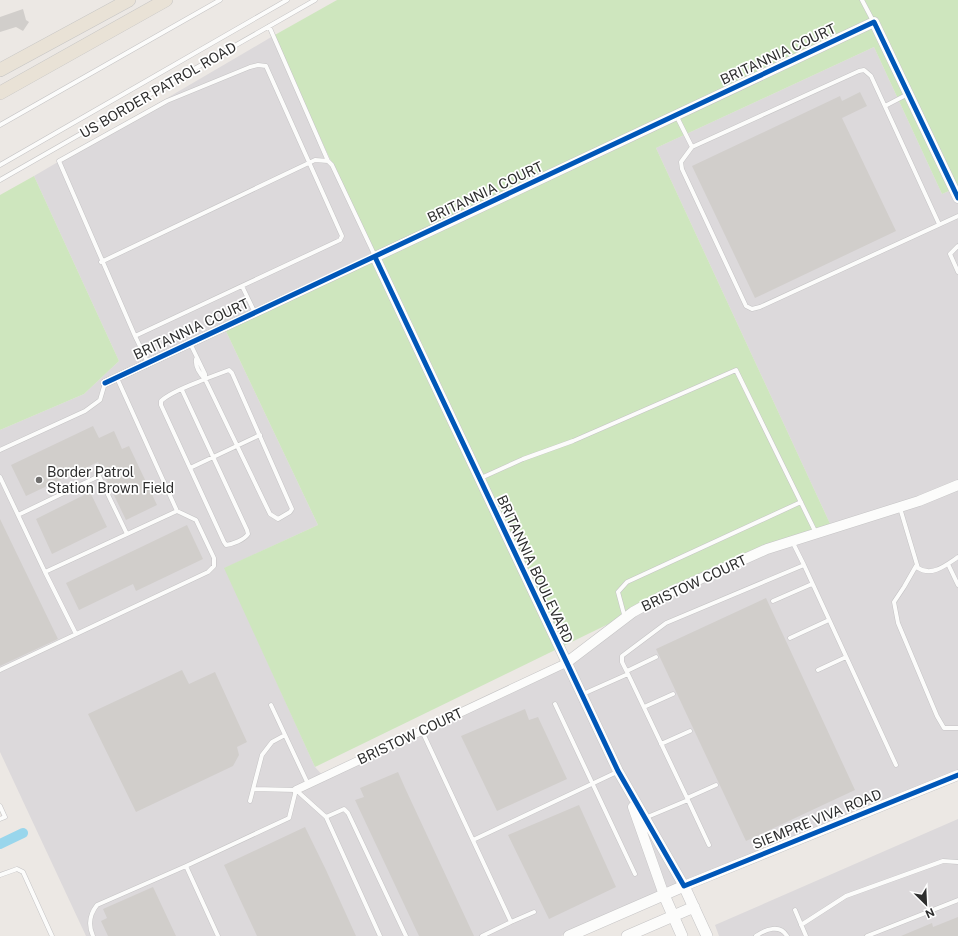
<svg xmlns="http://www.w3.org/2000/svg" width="958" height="936" font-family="'Public Sans',sans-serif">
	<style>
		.industrial { fill: #dcd9db }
		.green { fill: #cee6be }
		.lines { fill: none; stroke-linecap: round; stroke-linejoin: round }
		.canal { stroke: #99d6ec; stroke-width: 10 }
		.building { fill: #d1cecb }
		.service-casing { stroke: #c5c4c5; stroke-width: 5 }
		.minor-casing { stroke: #c5c4c5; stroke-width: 9 }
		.tertiary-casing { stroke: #c5c4c5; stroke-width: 11 }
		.secondary-casing { stroke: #c5c4c5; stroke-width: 12 }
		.trunk-casing { stroke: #c6c5c4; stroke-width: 14 }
		.service { stroke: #fcfcfb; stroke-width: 4 }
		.minor { stroke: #fcfcfb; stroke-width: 8 }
		.tertiary { stroke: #fcfcfb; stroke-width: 10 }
		.secondary { stroke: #fcfcfb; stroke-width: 11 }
		.trunk { stroke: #e9e2d6; stroke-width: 13 }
		.cycleway-casing { stroke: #fff; stroke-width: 8 }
		.cycleway { stroke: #0057b8; stroke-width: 5 }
		.poi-dot { fill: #706f6e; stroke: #fff; stroke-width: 1.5 }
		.labels { text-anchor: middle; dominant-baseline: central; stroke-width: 3.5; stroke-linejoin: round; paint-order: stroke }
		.street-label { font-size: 14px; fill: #2e2e2e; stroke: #fff }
		.poi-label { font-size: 14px; fill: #2e2e2e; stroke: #fff; text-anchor: start }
	</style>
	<rect width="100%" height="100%" fill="#ece8e4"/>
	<!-- industrial -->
	<path class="industrial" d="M273 36 328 161 375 257 224 327 318 525 225 568 315 767 324 777 566 663 633 612 767 549 832 528 656 148 874 47 942 194 958 187V774L561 936H86L0 752V430L84 394 119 361 34 176Z
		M958 819V936H719L715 925Z"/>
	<!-- green -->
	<path class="green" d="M337 0H958V187L942 194 874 47 656 148 832 528 767 549 633 612 315 767 224 568 318 525 224 327 375 256 273 36Z
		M34 176 119 361 84 394 0 430V195Z"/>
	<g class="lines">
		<!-- canal -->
		<path class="canal" d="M0 844 23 833"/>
	</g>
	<!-- building -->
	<path class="building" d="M23 9 26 20 29 22 23 31 16 27 0 32V17Z
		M860 92 867 106 842 118 896 231 755 298 692 166 840 96 842 101Z
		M93 426 99 438 114 431 122 449 129 446 157 505 126 520 98 462 26 496 11 465Z
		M90 492 107 527 52 554 36 519Z
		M0 519 58 639 0 666Z
		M187 525 203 559 136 591 133 584 79 610 66 583Z
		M766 598 855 790 746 841 656 649Z
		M182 670 189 684 215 672 247 742 237 747 239 755 233 766 136 812 88 714Z
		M525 709 529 720 538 717 567 779 497 811 461 736Z
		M398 772 405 788 474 936H419L355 800 364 797 360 788Z
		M579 805 616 887 549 919 508 835Z
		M305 827 326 870 356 936H257L224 865Z
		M153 887 176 936H108L101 921 107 918 103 909Z
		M958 917V936H901L932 923 933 927Z"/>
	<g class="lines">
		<!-- service casing -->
		<g class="service-casing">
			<path id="service" d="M862 0 873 21
				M269 26 328 161
				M258 65 266 66 342 236 340 240 135 336 59 161 167 101 250 67Z
				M885 106 908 94
				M676 115 692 147 681 162 682 169 746 306 752 309 760 307 958 216
				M0 125 220 0
				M692 147 859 71 864 70 871 76 939 224
				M0 165 287 0
				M0 180 315 0
				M958 246 950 254 958 272
				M101 262 315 160 328 161 332 165 375 256
				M242 286 255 313
				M135 336 148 363
				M190 343 205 374V379C200 374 195 366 196 359
				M182 390 247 530 248 534C244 540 233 544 226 545L224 542 161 405V401C172 391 192 385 205 379L270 514 278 519 290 512 292 509 232 373 229 370 205 379
				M0 450 85 411 100 400 105 383
				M190 468 260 435
				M0 477 45 572 177 511 117 378
				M481 478 523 459 573 441 736 370 816 533
				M900 508 918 568C932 577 946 565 958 557
				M18 515 99 476 127 534
				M948 564 958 585
				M804 565 896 765
				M916 566 904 587 894 602 898 623 937 716 944 728H958
				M45 572 76 634
				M773 601 812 584
				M625 618 618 592 627 582 801 502
				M790 638 829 620
				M0 670 208 572 214 566V558L196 520 177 511
				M818 670 846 657
				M627 671 656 657
				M583 694 628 674
				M555 704 635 874
				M271 705 308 784
				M644 707 673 694
				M422 731 511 922 482 936
				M661 744 690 731
				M253 789 296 790 326 817 344 809 348 813 406 936
				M687 798 716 785
				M688 800 628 674 622 662V656L666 623 804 565 792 541
				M250 801 262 755 272 742 285 735
				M0 806 5 817 0 819
				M326 817 380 936
				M645 818 688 800 709 845
				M473 840 617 772
				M186 866 289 818 296 790
				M0 875 17 869 23 872 52 936
				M795 910 806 936
				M511 922 534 912
				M801 925 846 896 943 861 958 862
				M93 936C88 925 90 914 97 905L186 866 218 936
				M756 936C766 929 780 924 787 936
				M867 936 958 900"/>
		</g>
		<!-- minor casing -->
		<g class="minor-casing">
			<path id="minor" d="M105 383 375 257
				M296 790 566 663"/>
		</g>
		<!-- tertiary casing -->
		<g class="tertiary-casing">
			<path id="tertiary" d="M958 198 874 22 375 257 618 771 684 886 958 775
				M566 663 633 612 662 596 767 549 919 501 958 485
				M633 807 664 895"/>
		</g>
		<!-- secondary casing -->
		<g class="secondary-casing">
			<path id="secondary" d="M664 895 682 936
				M569 936 684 886 707 936
				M627 936 694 907"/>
		</g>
		<!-- trunk casing -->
		<g class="trunk-casing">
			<path id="trunk" d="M0 70 129 0
				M0 93 166 0"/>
		</g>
		<!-- service -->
		<use href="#service" class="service"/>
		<!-- minor -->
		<use href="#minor" class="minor"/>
		<!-- tertiary -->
		<use href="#tertiary" class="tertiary"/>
		<!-- secondary -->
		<use href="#secondary" class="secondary"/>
		<!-- trunk -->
		<use href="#trunk" class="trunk"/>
		<!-- cycleway casing -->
		<g class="cycleway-casing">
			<path id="cycleway" d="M375 257 618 771 684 886 958 775
				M105 383 874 22 958 198"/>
		</g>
		<!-- cycleway -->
		<use href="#cycleway" class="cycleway"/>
	</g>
	<!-- markers -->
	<circle class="poi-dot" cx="39" cy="480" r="4"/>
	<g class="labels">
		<!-- street labels -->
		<g class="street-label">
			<text transform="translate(778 54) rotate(-25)">BRITANNIA COURT</text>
			<text transform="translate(158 90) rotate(-30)">US BORDER PATROL ROAD</text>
			<text transform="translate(485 192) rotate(-25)">BRITANNIA COURT</text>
			<text transform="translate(191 329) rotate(-25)">BRITANNIA COURT</text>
			<text transform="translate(535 569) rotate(65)">BRITANNIA BOULEVARD</text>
			<text transform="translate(694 583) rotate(-25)">BRISTOW COURT</text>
			<text transform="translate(410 736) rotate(-25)">BRISTOW COURT</text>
			<text transform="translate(817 819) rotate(-22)">SIEMPRE VIVA ROAD</text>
		</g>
		<!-- poi labels -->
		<g class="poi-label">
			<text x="47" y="472">Border Patrol<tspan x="47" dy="16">Station Brown Field</tspan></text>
		</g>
	</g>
	<!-- north arrow -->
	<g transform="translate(926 904) rotate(156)" stroke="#ffffff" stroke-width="3" paint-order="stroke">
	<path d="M0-3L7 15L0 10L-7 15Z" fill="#2e2e2e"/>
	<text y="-6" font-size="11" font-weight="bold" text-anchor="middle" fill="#2e2e2e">N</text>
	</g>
</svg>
